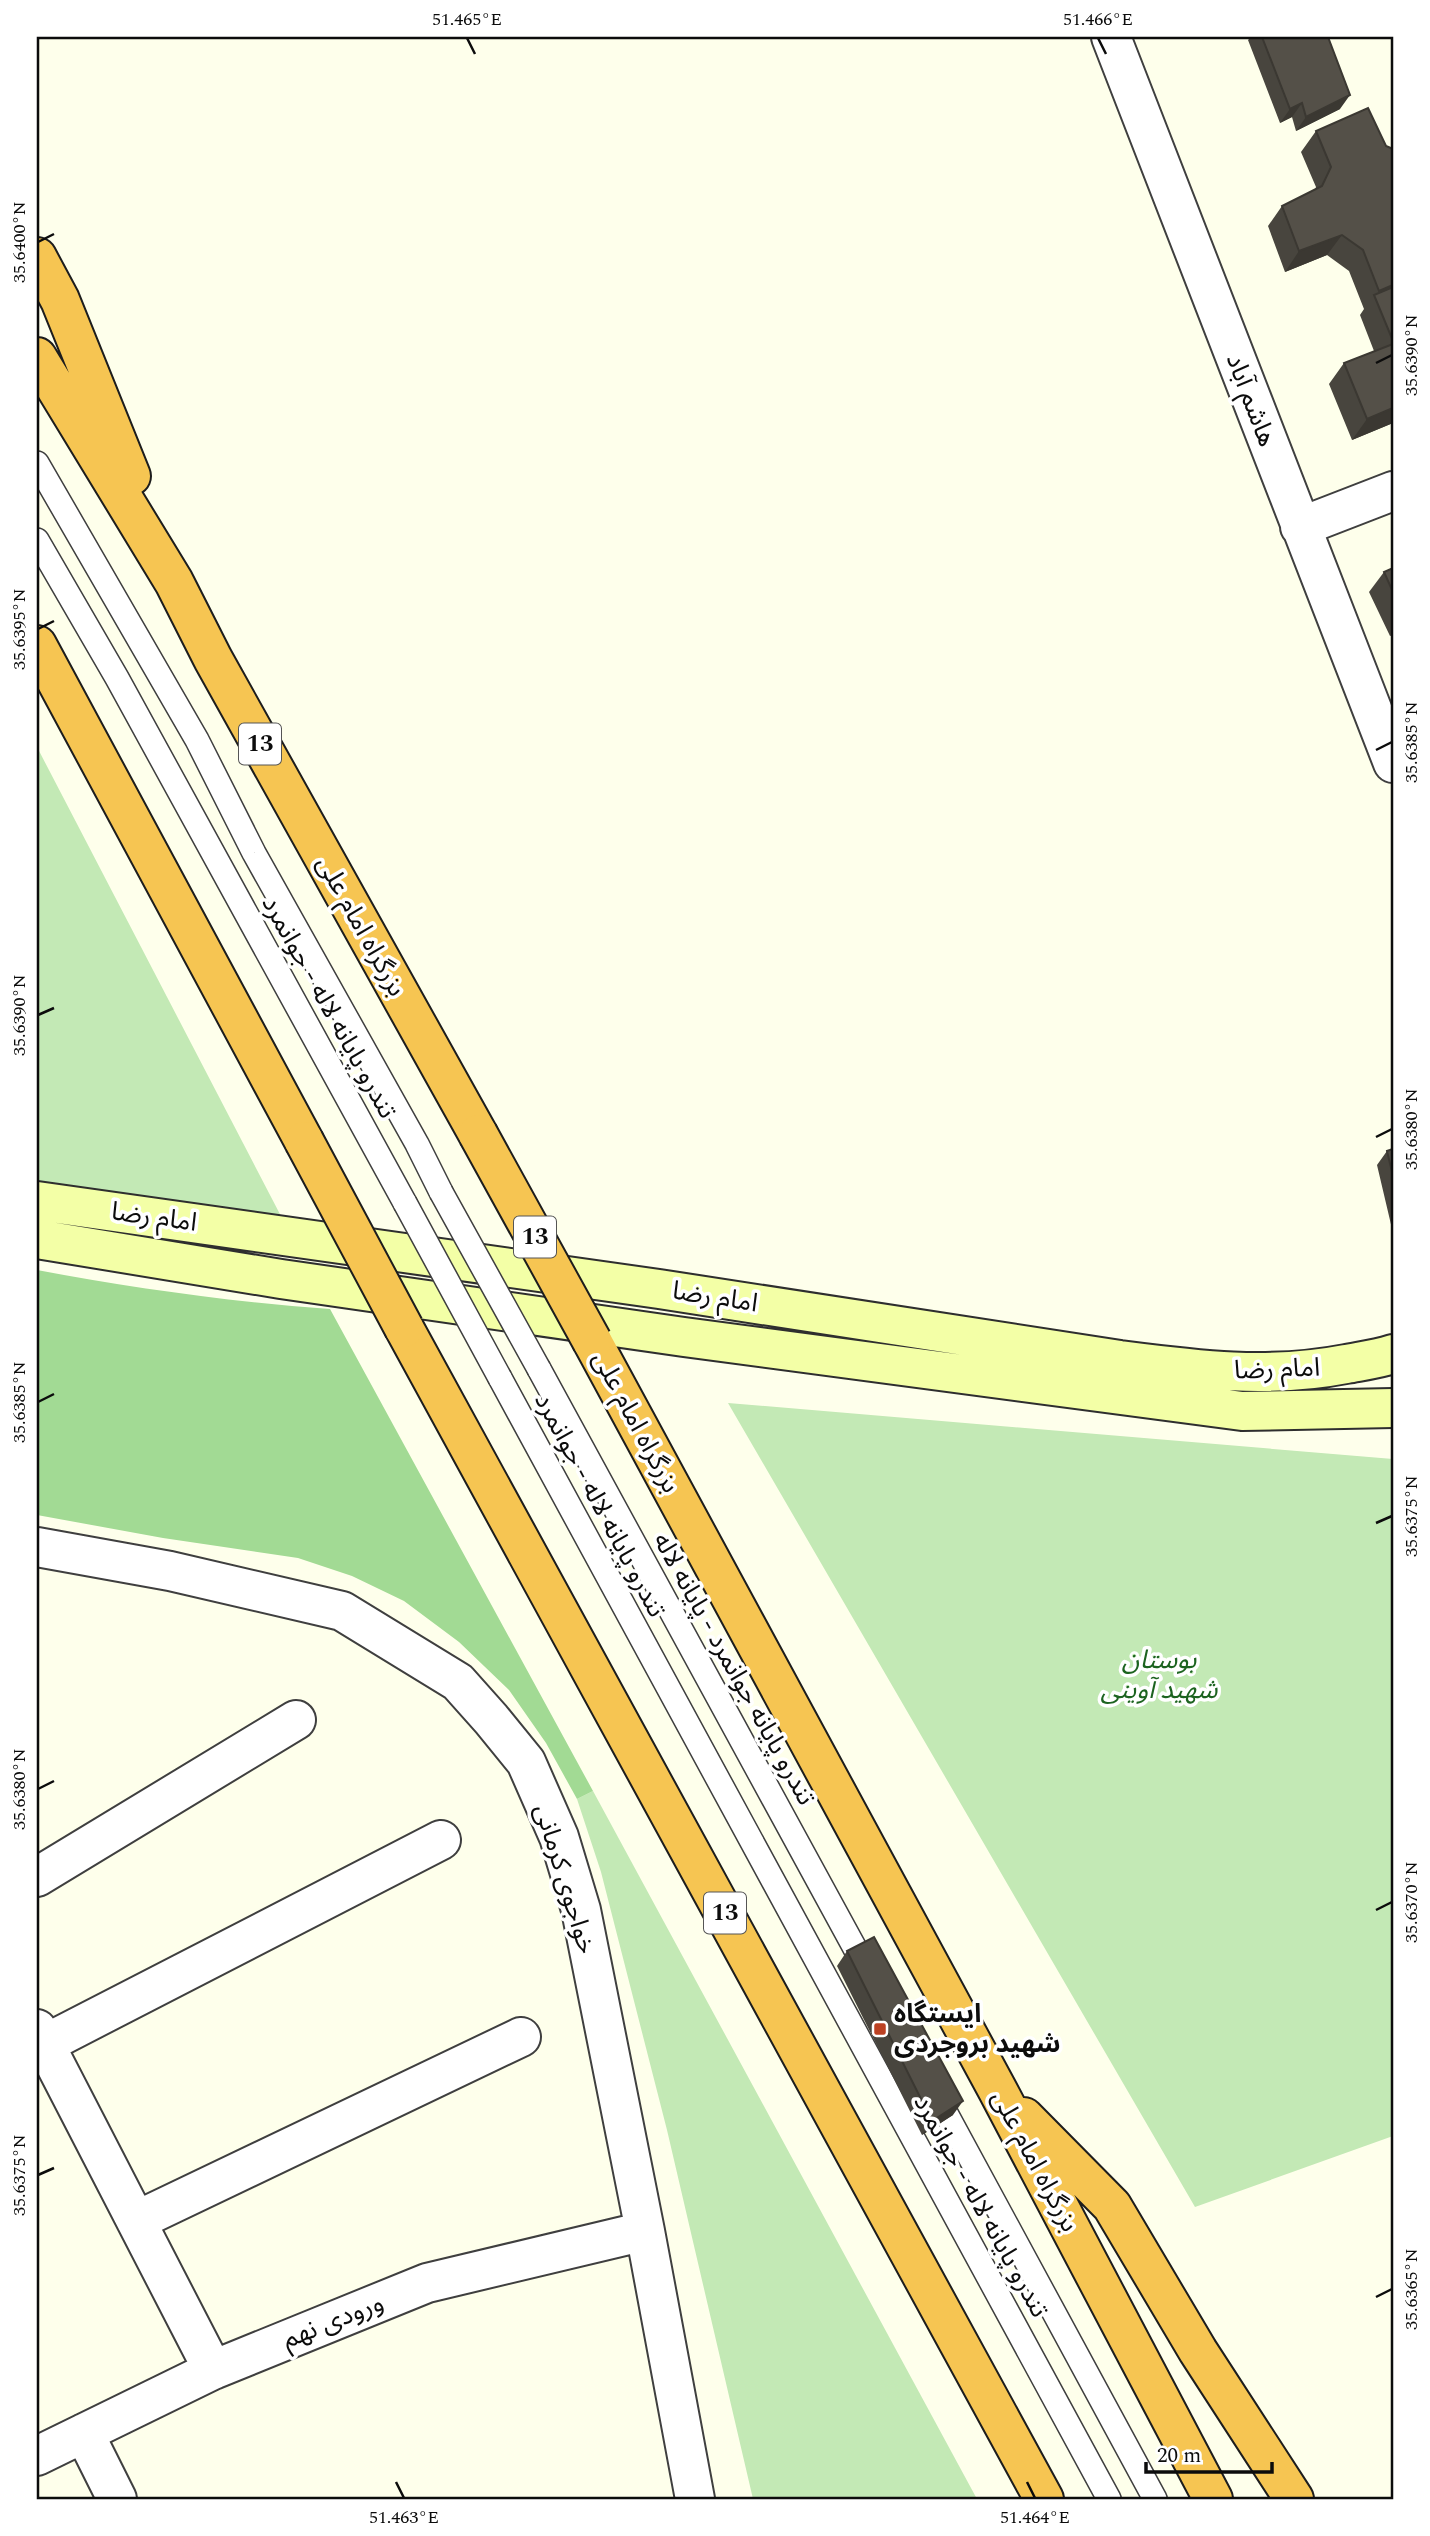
<svg xmlns="http://www.w3.org/2000/svg" width="1430" height="2536" font-family="Spectral,'Noto Sans Arabic',serif">
	<style>
		.green { fill: #c3e9b5 }
		.forest { fill: #a2da94 }
		.lines { fill: none; stroke-linecap: round; stroke-linejoin: round }
		.lane-casing { stroke: #3f3f3f; stroke-width: 26 }
		.street-casing { stroke: #3f3f3f; stroke-width: 42 }
		.secondary-casing { stroke: #2e2e2e; stroke-width: 42 }
		.highway-casing { stroke: #1d1d1d; stroke-width: 42 }
		.lane { stroke: #fff; stroke-width: 23 }
		.street { stroke: #fff; stroke-width: 38 }
		.secondary { stroke: #f3ffa6; stroke-width: 38 }
		.highway { stroke: #f6c552; stroke-width: 38 }
		.lane-bridge-casing { stroke: #3f3f3f; stroke-width: 26; stroke-linecap: butt }
		.highway-bridge-casing { stroke: #1d1d1d; stroke-width: 42; stroke-linecap: butt }
		.lane-bridge { stroke: #fff; stroke-width: 23 }
		.highway-bridge { stroke: #f6c552; stroke-width: 38 }
		.wall { fill: #48453e }
		.shaded-wall { fill: #3b3832 }
		.building { fill: #545048; stroke: #3b3832; stroke-width: 2 }
		.ticks { fill: none; stroke: #0c0c0c; stroke-width: 2.5 }
		.poi-dot { fill: #bc4123; stroke: #fff; stroke-width: 2.5 }
		.labels { text-anchor: middle; dominant-baseline: central; stroke-width: 7; stroke-linejoin: round; paint-order: stroke }
		.shield { fill: #fff; stroke: #555; stroke-width: 2 }
		.shield-label { font-size: 24px; font-weight: bold; fill: #0c0c0c }
		.street-label { font-size: 26px; fill: #0c0c0c; stroke: #fff }
		.park-label { font-size: 26px; font-style: italic; fill: #1c631f; stroke: #fff }
		.poi-label { font-size: 26px; font-weight: bold; fill: #0c0c0c; stroke: #fff; text-anchor: start }
		.neatline { fill: none; stroke: #0c0c0c; stroke-width: 2.5 }
		.ticks-label { font-size: 18px; text-anchor: middle; fill: #0c0c0c }
	</style>
	<rect width="100%" height="100%" fill="#feffeb"/>
	<!-- green -->
	<path class="green" d="M37 747 283 1220 37 1191Z
		M728 1403 1393 1459V2136L1195 2207Z
		M593 1791 977 2499H753L667 2130 601 1872 577 1799Z"/>
	<!-- forest -->
	<path class="forest" d="M37 1270C133 1288 232 1302 330 1309L593 1791 577 1799 546 1743 509 1690 459 1642 404 1601 352 1576 298 1558 163 1538 37 1515Z"/>
	<g class="lines">
		<!-- lane casing -->
		<g class="lane-casing">
			<path id="lane" d="M37 463 197 740 254 853 417 1144 441 1192
				M37 540 117 678 405 1203
				M539 1369 869 1974
				M500 1378 1109 2499
				M935 2093 1155 2499"/>
		</g>
		<!-- street casing -->
		<g class="street-casing">
			<path id="street" d="M1111 37 1393 763
				M1300 527 1393 491
				M37 1547 170 1571 342 1611 458 1682 491 1719 526 1762 559 1837 581 1910 645 2231 695 2499
				M37 1877 296 1720
				M37 2029 213 2370
				M45 2044 441 1840
				M136 2221 521 2037
				M84 2433 117 2499
				M37 2456 213 2370 427 2283 645 2231"/>
		</g>
		<!-- secondary casing -->
		<g class="secondary-casing">
			<path id="secondary" d="M37 1201 659 1289 1120 1360C1197 1370 1269 1379 1346 1364 1362 1361 1378 1359 1393 1354
				M37 1239 281 1279 684 1337 1242 1411 1393 1408"/>
		</g>
		<!-- highway casing -->
		<g class="highway-casing">
			<path id="highway" d="M37 257 60 300 131 476
				M37 357 174 582 213 659 478 1134
				M37 645 304 1141
				M404 1328 1044 2499
				M592 1341 997 2089 1213 2499
				M1024 2117 1112 2206 1198 2351 1294 2499"/>
		</g>
		<!-- lane -->
		<use href="#lane" class="lane"/>
		<!-- street -->
		<use href="#street" class="street"/>
		<!-- secondary -->
		<use href="#secondary" class="secondary"/>
		<!-- highway -->
		<use href="#highway" class="highway"/>
		<!-- lane-bridge casing -->
		<g class="lane-bridge-casing">
			<path id="lane-bridge" d="M441 1192 539 1369
				M405 1203 500 1378"/>
		</g>
		<!-- highway-bridge casing -->
		<g class="highway-bridge-casing">
			<path id="highway-bridge" d="M478 1134 592 1341
				M304 1141 404 1328"/>
		</g>
		<!-- lane-bridge -->
		<use href="#lane-bridge" class="lane-bridge"/>
		<!-- highway-bridge -->
		<use href="#highway-bridge" class="highway-bridge"/>
	</g>
	<!-- wall -->
	<path class="wall" d="M1251 37H1328L1340 109 1296 131 1292 117 1280 123 1248 40Z
		M1316 131 1386 146 1393 149V423L1352 440 1329 384 1344 363 1374 351 1360 315 1364 309 1349 271 1327 255 1285 272 1268 226 1282 206 1315 190 1316 187 1301 152Z
		M1393 568V635L1390 636 1369 592 1384 572Z
		M1393 1149V1233L1377 1165 1387 1151Z
		M847 1951 953 2115 922 2135 837 1966Z"/>
	<!-- shaded-wall -->
	<path class="shaded-wall" d="M1350 95 1340 109 1296 131 1306 117Z
		M1302 103 1292 117 1280 123 1290 109Z
		M1342 235 1327 255 1285 272 1299 251Z
		M1393 408V423L1352 440 1367 419Z
		M963 2101 953 2115 922 2135 932 2121Z"/>
	<!-- building -->
	<path class="building" d="M1262 37H1328L1350 95 1306 117 1302 103 1290 109Z
		M1368 108 1386 146 1393 149V285L1379 291 1363 250 1342 235 1299 251 1282 206 1322 186 1331 167 1316 131Z
		M1393 287V341L1374 295Z
		M1393 344V408L1367 419 1344 363Z
		M1393 568V592L1384 572Z
		M1393 1149V1176L1387 1151Z
		M874 1937 963 2101 932 2121 847 1951Z"/>
	<!-- ticks -->
	<path class="ticks" d="M467 38 475 54M1098 38 1106 54M38 242 54 234M1376 363 1392 355M38 629 54 621M1376 750 1392 742M38 1015 54 1008M1376 1137 1392 1129M38 1402 54 1394M1376 1523 1392 1516M38 1789 54 1781M1376 1910 1392 1902M38 2175 54 2168M1376 2297 1392 2289M396 2482 404 2498M1027 2482 1035 2498"/>
	<!-- markers -->
	<rect class="poi-dot" x="873" y="2022" width="14" height="14" rx="3.5"/>
	<g class="labels">
		<!-- shield labels -->
		<g class="shield">
			<rect x="239" y="723.5" width="42" height="41" rx="5"/>
			<rect x="514" y="1216.5" width="42" height="41" rx="5"/>
			<rect x="704" y="1892.5" width="42" height="41" rx="5"/>
		</g>
		<g class="shield-label">
			<text x="260" y="744">13</text>
			<text x="535" y="1237">13</text>
			<text x="725" y="1913">13</text>
		</g>
		<!-- street labels -->
		<g class="street-label">
			<text transform="translate(1251 400) rotate(69)">هاشم آباد</text>
			<text transform="translate(361 926) rotate(61)">بزرگراه امام علی</text>
			<text transform="translate(329 1007) rotate(61)">تندرو پایانه لاله - جوانمرد</text>
			<text transform="translate(154 1217) rotate(8)">امام رضا</text>
			<text transform="translate(715 1297) rotate(9)">امام رضا</text>
			<text transform="translate(1277 1369) rotate(-2)">امام رضا</text>
			<text transform="translate(636 1422) rotate(62)">بزرگراه امام علی</text>
			<text transform="translate(600 1505) rotate(62)">تندرو پایانه لاله - جوانمرد</text>
			<text transform="translate(734 1669) rotate(61)">تندرو پایانه جوانمرد - پایانه لاله</text>
			<text transform="translate(565 1879) rotate(73)">خواجوی کرمانی</text>
			<text transform="translate(1035 2161) rotate(62)">بزرگراه امام علی</text>
			<text transform="translate(981 2206) rotate(61)">تندرو پایانه لاله - جوانمرد</text>
			<text transform="translate(333 2321) rotate(-22)">ورودی نهم</text>
		</g>
		<!-- park labels -->
		<g class="park-label">
			<text x="1159" y="1660">بوستان<tspan x="1159" dy="30">شهید آوینی</tspan></text>
		</g>
		<!-- poi labels -->
		<g class="poi-label">
			<text x="894" y="2014">ایستگاه<tspan x="894" dy="30">شهید بروجردی</tspan></text>
		</g>
	</g>
	<!-- border -->
	<rect width="1430" height="2536" fill="none" stroke="#ffffff" stroke-width="77"/>
	<!-- scale -->
	<path d="M1146 2462v10h126v-10" fill="none" stroke="#0c0c0c" stroke-width="3.5"/>
	<text x="1157" y="2462" font-size="21" fill="#0c0c0c" stroke="#ffffff" stroke-width="5" paint-order="stroke">20 m</text>
	<rect x="38" y="38" width="1354" height="2460" class="neatline"/>
	<g class="ticks-label">
		<text x="467" y="25">51.465°E</text>
		<text x="1098" y="25">51.466°E</text>
		<text transform="translate(19 242) rotate(-90)" y="6">35.6400°N</text>
		<text transform="translate(1411 355) rotate(-90)" y="6">35.6390°N</text>
		<text transform="translate(19 629) rotate(-90)" y="6">35.6395°N</text>
		<text transform="translate(1411 742) rotate(-90)" y="6">35.6385°N</text>
		<text transform="translate(19 1015) rotate(-90)" y="6">35.6390°N</text>
		<text transform="translate(1411 1129) rotate(-90)" y="6">35.6380°N</text>
		<text transform="translate(19 1402) rotate(-90)" y="6">35.6385°N</text>
		<text transform="translate(1411 1516) rotate(-90)" y="6">35.6375°N</text>
		<text transform="translate(19 1789) rotate(-90)" y="6">35.6380°N</text>
		<text transform="translate(1411 1902) rotate(-90)" y="6">35.6370°N</text>
		<text transform="translate(19 2175) rotate(-90)" y="6">35.6375°N</text>
		<text transform="translate(1411 2289) rotate(-90)" y="6">35.6365°N</text>
		<text x="404" y="2523">51.463°E</text>
		<text x="1035" y="2523">51.464°E</text>
	</g>
</svg>
